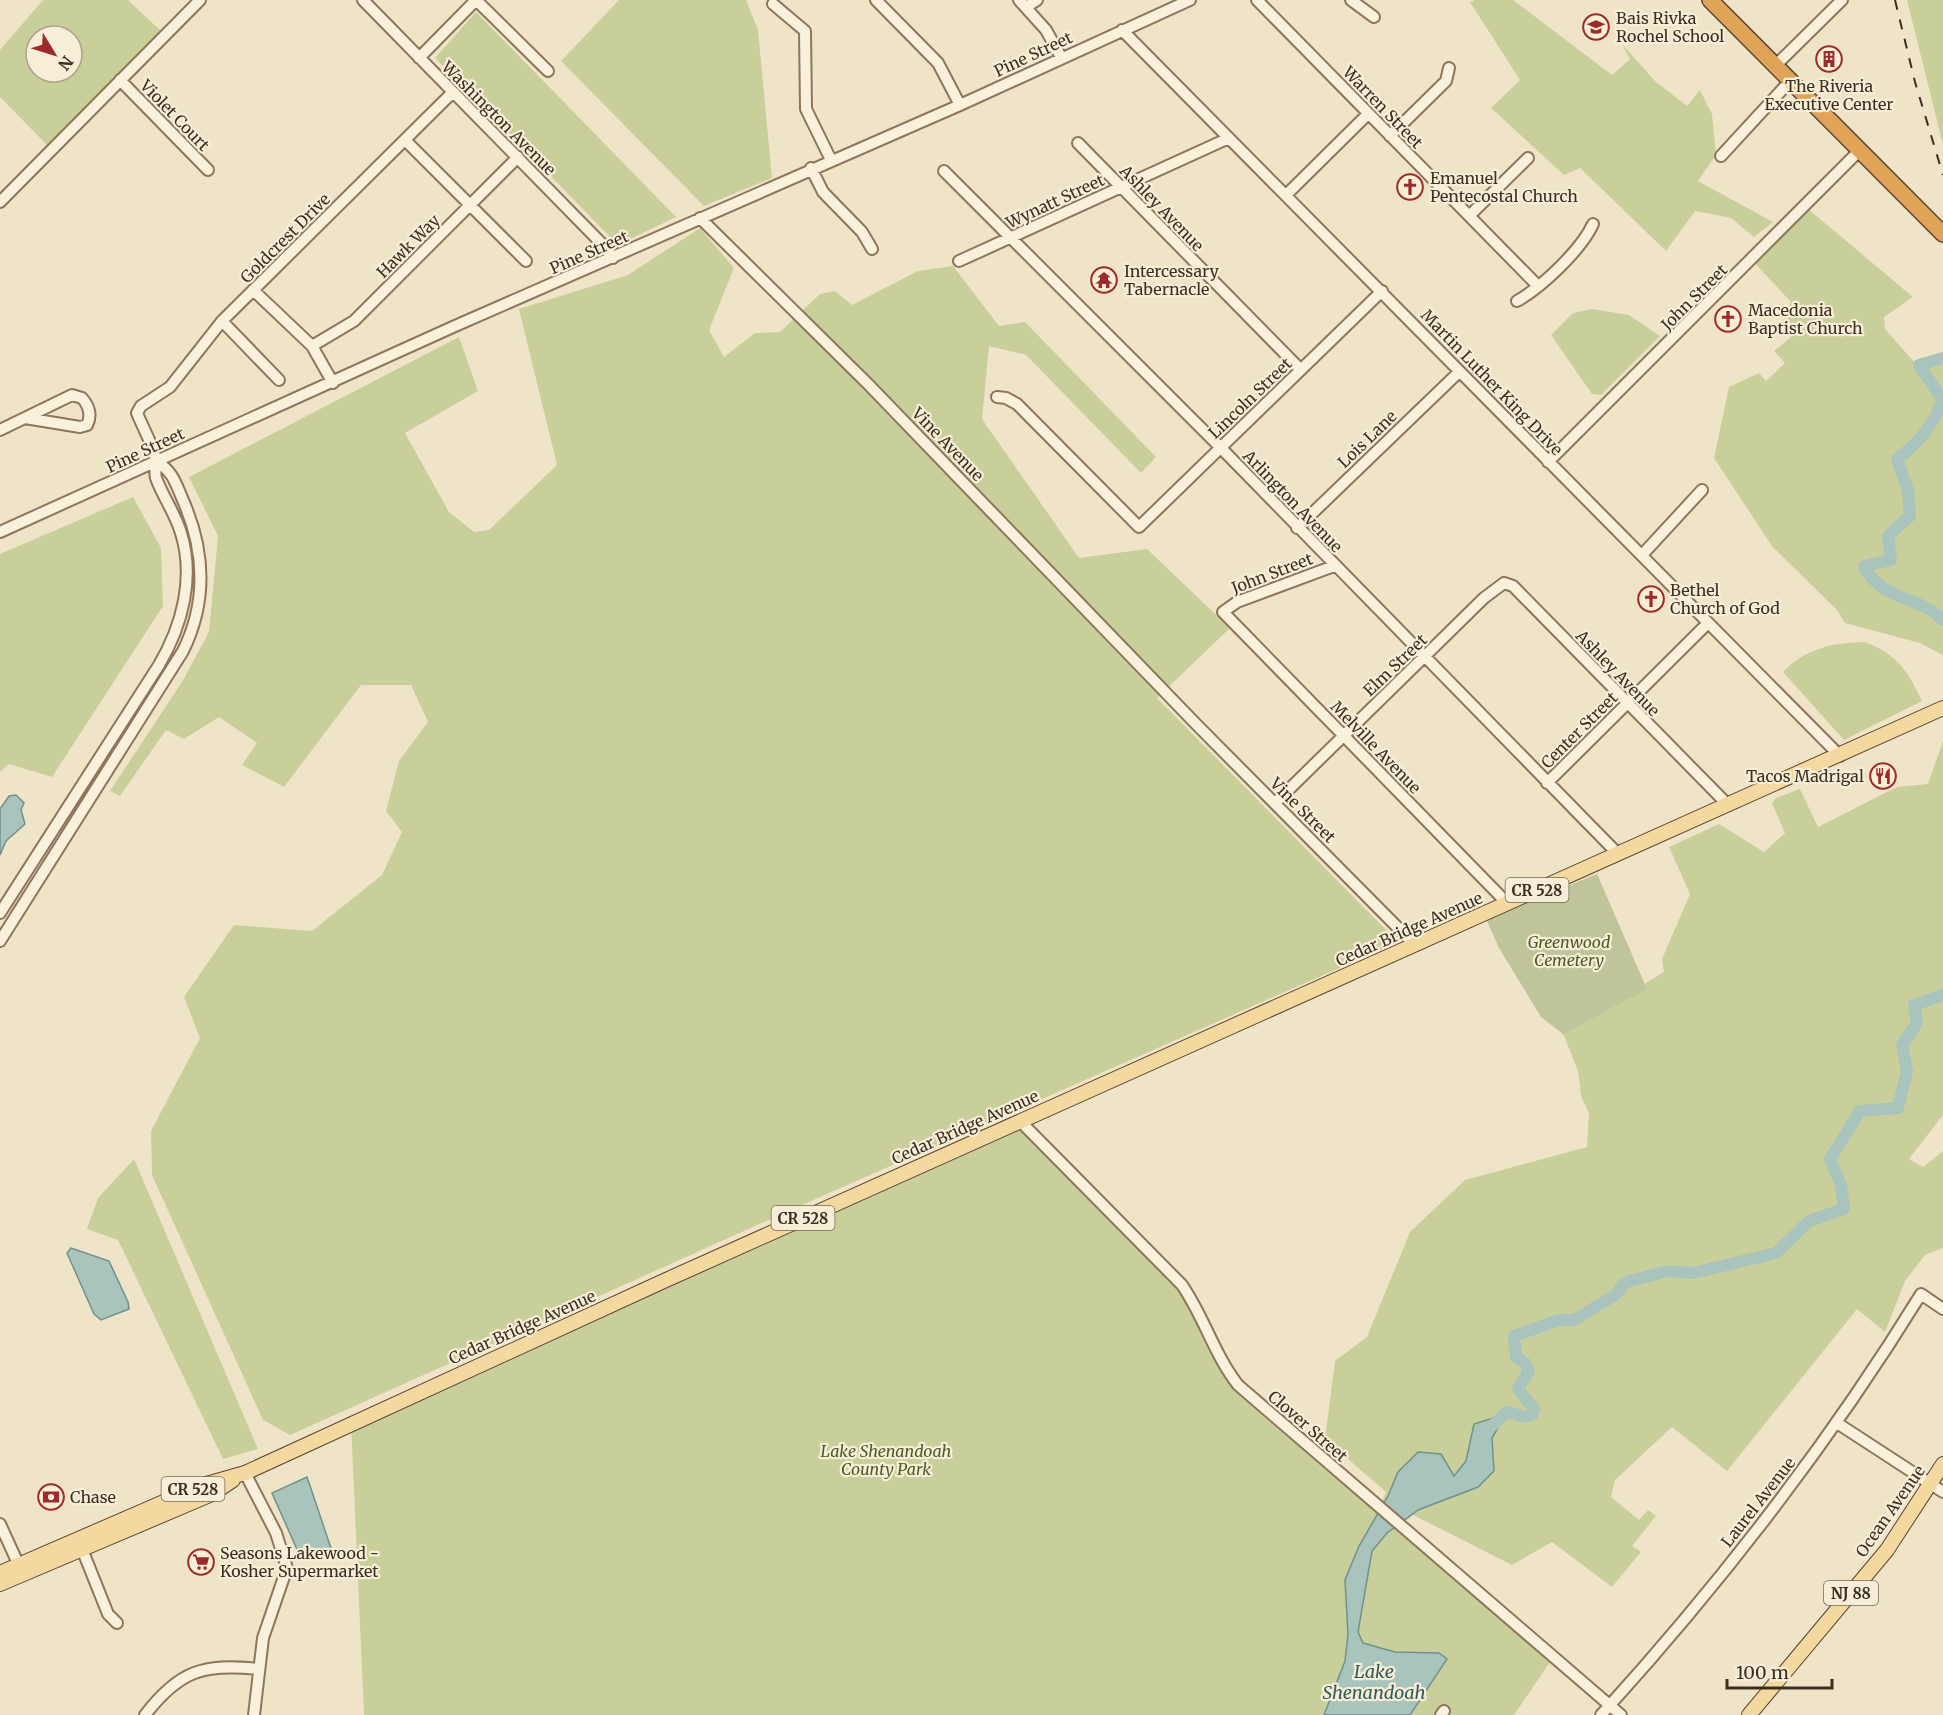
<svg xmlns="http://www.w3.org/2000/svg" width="1943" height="1715" font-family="Merriweather,serif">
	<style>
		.green { fill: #c9cf9b; fill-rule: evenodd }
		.cemetery { fill: #bfc49a }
		.water { fill: #a9c4bc; stroke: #6f938a; stroke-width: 1.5 }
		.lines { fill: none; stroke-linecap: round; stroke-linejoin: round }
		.river { stroke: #a9c4bc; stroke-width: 12 }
		.minor-casing { stroke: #8d765c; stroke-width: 14 }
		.major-casing { stroke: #5b4430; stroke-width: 16 }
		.highway-casing { stroke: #5b4430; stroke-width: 18 }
		.minor { stroke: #faf1dc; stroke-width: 10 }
		.major { stroke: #f3d9a0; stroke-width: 14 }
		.highway { stroke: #e0a458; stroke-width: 15 }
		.rail { stroke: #3d2e20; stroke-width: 2; stroke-dasharray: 10 10; stroke-linecap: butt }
		.labels { text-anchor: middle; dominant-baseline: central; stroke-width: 4.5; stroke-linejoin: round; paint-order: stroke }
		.shield { fill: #f7eed8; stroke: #756857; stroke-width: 1.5 }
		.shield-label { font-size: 15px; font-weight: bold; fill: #3d2e20 }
		.poi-label { font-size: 16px; fill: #3d2e20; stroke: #f7eed8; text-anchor: start }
		.street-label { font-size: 16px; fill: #3d2e20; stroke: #f7eed8 }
		.park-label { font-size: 16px; font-style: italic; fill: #4d5a26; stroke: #f7eed8 }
		.water-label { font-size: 18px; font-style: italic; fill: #2f5d5a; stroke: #f7eed8 }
	</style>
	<rect width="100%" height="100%" fill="#f0e4c8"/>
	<!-- green -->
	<path class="green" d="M43 0H128L161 31 47 145 0 97V50ZM36 36H72V72H36Z
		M619 0H746L758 30 772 178 704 206 561 61Z
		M1475 0H1513L1612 75 1630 59 1622 44 1655 81 1687 106 1700 90 1712 114 1716 155 1698 181 1773 222 1754 237 1731 218 1695 211 1666 251 1580 168 1564 175 1491 108 1520 80 1470 2Z
		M1907 0H1943V145Z
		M476 12 676 217 618 245 435 58Z
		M1801 203 1913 297 1884 317 1885 329 1916 364 1943 352V655L1920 643 1845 623 1837 610 1772 546 1714 458 1729 387 1759 373 1766 381 1785 363 1774 351 1798 331 1783 321 1791 302 1751 259Z
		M700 228 734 268 709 330 724 357 755 333 780 332 820 294 835 291 852 305 918 271 953 266 999 326 1025 322 1156 457 1141 473 1026 355 989 346 982 419 1079 558 1147 549 1230 628 1157 698 1398 942 802 1205 290 1435 263 1420 152 1175 151 1131 200 1038 184 997 234 925 312 931 382 875 402 832 386 811 399 761 428 722 411 685H361L284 787 242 765 257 743 219 717 184 739 166 730 120 796 110 791 182 682 209 632 218 536 189 477 459 337 478 391 405 433 449 512 474 532 489 530 557 465 519 309 628 275Z
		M1592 309 1629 315 1660 336 1601 395 1592 394 1551 335 1573 313Z
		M133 497 161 548 163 606 52 777 9 764 0 772V554Z
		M1865 642C1898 655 1907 670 1922 701L1844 740 1783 672C1806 648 1832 643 1865 642Z
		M1943 741V1115L1909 1159 1923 1167 1943 1151V1248L1925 1255 1905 1281 1885 1332 1857 1309 1727 1471 1672 1427 1615 1480 1611 1497 1639 1520 1648 1510 1656 1516 1632 1546 1641 1552 1612 1587 1552 1542 1512 1565 1413 1515 1396 1528 1550 1662 1514 1715H1410L1447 1659 1439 1653 1395 1652 1363 1643 1358 1632 1372 1551 1387 1533 1389 1494 1359 1546 1345 1580 1348 1634 1345 1661 1324 1715H364L351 1422 1020 1121 1170 1271 1228 1372 1233 1390 1377 1513 1386 1492 1325 1439 1335 1361 1367 1337 1410 1232 1465 1180 1587 1147 1589 1113 1581 1096 1578 1071 1562 1031 1605 1008 1664 972 1662 959 1690 894 1669 847 1719 824 1764 852 1785 833 1772 803 1776 798 1800 789 1818 827 1897 787 1928 784Z
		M134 1159 258 1449 223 1459 118 1240 87 1229 98 1198Z"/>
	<!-- cemetery -->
	<path class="cemetery" d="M1597 874 1647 989 1563 1034 1541 1017 1499 948 1486 919Z"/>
	<!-- water -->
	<path class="water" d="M16 795 24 803 21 810 25 824 6 841 0 855V809L9 796Z
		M71 1248 109 1261 128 1302 129 1309 101 1320 94 1314 67 1253Z
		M1506 1414 1492 1438 1494 1471 1478 1487 1418 1510 1387 1533 1372 1551 1358 1632 1363 1643 1395 1652 1439 1653 1447 1659 1410 1715H1324L1345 1661 1348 1634 1345 1580 1359 1546 1388 1496 1398 1472 1418 1452 1441 1454 1454 1476 1466 1461 1474 1424Z
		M307 1477 331 1548 324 1556 299 1554 272 1493Z"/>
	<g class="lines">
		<!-- river -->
		<path class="river" d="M1943 358 1919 365 1943 400C1932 426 1920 442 1897 459L1908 490 1910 516 1888 536 1891 560 1864 566C1882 602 1919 595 1943 620
			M1493 1425 1507 1412 1525 1417 1532 1415 1534 1409 1518 1389 1529 1371 1525 1363 1516 1357 1514 1336 1559 1320H1574L1615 1295 1626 1282 1668 1271 1693 1273 1776 1253 1809 1221 1844 1209 1841 1185 1830 1159 1860 1111 1898 1108 1907 1071 1902 1045 1917 1023 1914 1005 1943 995"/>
		<!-- minor casing -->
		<g class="minor-casing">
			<path id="minor" d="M363 0 606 248 613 258
				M476 0 548 71
				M876 0 938 63 960 105
				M1019 0 1046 30 1061 57
				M1257 0 1538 286
				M1351 0 1374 17
				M773 4 805 31 806 109 831 160
				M1026 7 1037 0
				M1122 30 1840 756
				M419 58 476 0
				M1775 66 1842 0
				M120 80 208 170
				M1390 136 1446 81 1449 68
				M405 140 526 261
				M1078 143 1301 370
				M1721 156 1790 81
				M811 168 823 192 862 232 872 249
				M944 171 1221 448 1618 854
				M1286 195 1368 114
				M0 202 200 0
				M1470 215 1528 158
				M700 218 868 384 1194 722 1415 945
				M959 261 1229 138
				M253 290 312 346 333 383
				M1517 301C1542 287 1581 250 1593 224
				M222 321 279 380
				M312 346 354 321 518 157
				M997 397 1006 398 1017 404 1139 527 1382 291
				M0 430 72 395 82 398C89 406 92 415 87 425L80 427 25 418
				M1548 462 1860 150
				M1297 528 1459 372
				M0 532 455 326 960 105 1190 0
				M1642 555 1702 490
				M1334 566 1237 602 1223 612 1507 903
				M1547 783 1708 623
				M1275 803 1484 598 1504 583 1513 586 1728 805
				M0 913 159 665C182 626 195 578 181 533 175 513 163 497 156 478 154 472 157 466 156 460 153 445 143 428 137 413L141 406 170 387 222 321 453 92
				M0 941 183 651C208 600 205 549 182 498 175 481 172 471 156 461
				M1020 1121 1182 1285C1204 1317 1214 1354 1238 1385L1621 1715
				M1837 1423 1943 1492
				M245 1473 276 1533 287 1568 263 1638 254 1715
				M0 1524 21 1570
				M82 1549 108 1614 117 1623
				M145 1715C179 1671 203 1663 258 1669
				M1441 1715 1444 1711
				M1601 1715C1720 1584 1828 1445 1921 1294L1943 1309"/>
		</g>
		<!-- major casing -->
		<g class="major-casing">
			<path id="major" d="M0 1573 203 1485 245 1473 666 1280 1943 708
				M0 1584 212 1494 233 1480
				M1749 1715 1887 1550 1943 1464"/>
		</g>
		<!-- highway casing -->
		<g class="highway-casing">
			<path id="highway" d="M1710 0 1943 234"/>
		</g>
		<!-- minor -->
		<use href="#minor" class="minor"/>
		<!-- major -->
		<use href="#major" class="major"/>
		<!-- highway -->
		<use href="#highway" class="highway"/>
		<!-- rail -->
		<path class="rail" d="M1895 0 1915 82 1943 175"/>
	</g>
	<!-- icons -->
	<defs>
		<g id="school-ring" transform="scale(1.35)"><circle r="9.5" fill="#f7eed8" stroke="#9e2a2b" stroke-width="1.5"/><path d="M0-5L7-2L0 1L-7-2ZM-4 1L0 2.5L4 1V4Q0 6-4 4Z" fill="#9e2a2b"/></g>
		<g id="building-ring" transform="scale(1.35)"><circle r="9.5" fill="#f7eed8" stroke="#9e2a2b" stroke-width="1.5"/><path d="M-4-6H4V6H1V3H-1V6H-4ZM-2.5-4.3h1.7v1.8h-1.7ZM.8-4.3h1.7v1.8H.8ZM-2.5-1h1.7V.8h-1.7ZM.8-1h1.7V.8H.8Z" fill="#9e2a2b"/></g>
		<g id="church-ring" transform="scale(1.35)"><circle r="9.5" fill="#f7eed8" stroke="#9e2a2b" stroke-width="1.5"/><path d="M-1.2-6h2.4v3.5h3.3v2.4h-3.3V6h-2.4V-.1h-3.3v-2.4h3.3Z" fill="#9e2a2b"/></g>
		<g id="temple-ring" transform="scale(1.35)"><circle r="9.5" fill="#f7eed8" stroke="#9e2a2b" stroke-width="1.5"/><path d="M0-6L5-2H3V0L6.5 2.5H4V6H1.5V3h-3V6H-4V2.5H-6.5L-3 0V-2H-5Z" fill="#9e2a2b"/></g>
		<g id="restaurant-ring" transform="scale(1.35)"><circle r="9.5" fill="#f7eed8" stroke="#9e2a2b" stroke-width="1.5"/><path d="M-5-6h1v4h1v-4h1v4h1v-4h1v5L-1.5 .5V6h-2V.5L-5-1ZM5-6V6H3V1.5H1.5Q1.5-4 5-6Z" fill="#9e2a2b"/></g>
		<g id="bank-ring" transform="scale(1.35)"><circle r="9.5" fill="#f7eed8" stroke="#9e2a2b" stroke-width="1.5"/><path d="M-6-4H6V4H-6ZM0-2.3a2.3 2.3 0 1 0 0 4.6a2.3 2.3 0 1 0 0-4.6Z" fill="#9e2a2b"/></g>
		<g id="supermarket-ring" transform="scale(1.35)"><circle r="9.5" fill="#f7eed8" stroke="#9e2a2b" stroke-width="1.5"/><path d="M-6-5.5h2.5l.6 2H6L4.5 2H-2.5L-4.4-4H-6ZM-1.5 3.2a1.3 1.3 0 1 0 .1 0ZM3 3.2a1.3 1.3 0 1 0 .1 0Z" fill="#9e2a2b"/></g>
	</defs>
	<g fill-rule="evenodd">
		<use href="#school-ring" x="1596" y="27"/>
		<use href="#building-ring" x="1829" y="59"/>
		<use href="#church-ring" x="1410" y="187"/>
		<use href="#temple-ring" x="1104" y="280"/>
		<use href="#church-ring" x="1728" y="319"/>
		<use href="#church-ring" x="1651" y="599"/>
		<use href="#restaurant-ring" x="1883" y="776"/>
		<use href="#bank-ring" x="51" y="1497"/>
		<use href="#supermarket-ring" x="201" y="1562"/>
	</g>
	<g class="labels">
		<!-- shield labels -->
		<g class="shield">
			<rect x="1505.5" y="878" width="63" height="24" rx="4.5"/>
			<rect x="771.5" y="1206" width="63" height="24" rx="4.5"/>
			<rect x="161.5" y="1477" width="63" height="24" rx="4.5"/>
			<rect x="1824" y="1581" width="54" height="24" rx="4.5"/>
		</g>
		<g class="shield-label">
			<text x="1537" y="890">CR 528</text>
			<text x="803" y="1218">CR 528</text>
			<text x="193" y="1489">CR 528</text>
			<text x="1851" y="1593">NJ 88</text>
		</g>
		<!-- poi labels -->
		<g class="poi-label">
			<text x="1616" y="18">Bais Rivka<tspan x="1616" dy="18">Rochel School</tspan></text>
			<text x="1829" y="86" text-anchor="middle">The Riveria<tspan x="1829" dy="18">Executive Center</tspan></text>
			<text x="1430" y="178">Emanuel<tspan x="1430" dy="18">Pentecostal Church</tspan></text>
			<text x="1124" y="271">Intercessary<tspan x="1124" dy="18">Tabernacle</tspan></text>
			<text x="1748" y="310">Macedonia<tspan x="1748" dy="18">Baptist Church</tspan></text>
			<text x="1670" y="590">Bethel<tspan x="1670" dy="18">Church of God</tspan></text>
			<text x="1864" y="776" text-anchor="end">Tacos Madrigal</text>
			<text x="70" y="1497">Chase</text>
			<text x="220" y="1553">Seasons Lakewood -<tspan x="220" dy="18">Kosher Supermarket</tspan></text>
		</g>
		<!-- street labels -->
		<g class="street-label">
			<text transform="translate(1033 54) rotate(-25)">Pine Street</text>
			<text transform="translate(1383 107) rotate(46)">Warren Street</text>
			<text transform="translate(175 115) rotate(46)">Violet Court</text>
			<text transform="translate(499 118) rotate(45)">Washington Avenue</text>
			<text transform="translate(1055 201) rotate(-25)">Wynatt Street</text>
			<text transform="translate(1162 208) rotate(46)">Ashley Avenue</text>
			<text transform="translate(285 238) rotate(-45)">Goldcrest Drive</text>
			<text transform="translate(408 246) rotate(-45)">Hawk Way</text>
			<text transform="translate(589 252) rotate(-24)">Pine Street</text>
			<text transform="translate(1694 297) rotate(-45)">John Street</text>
			<text transform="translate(1492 382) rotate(46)">Martin Luther King Drive</text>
			<text transform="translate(1250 398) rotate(-44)">Lincoln Street</text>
			<text transform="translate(1367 439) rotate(-44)">Lois Lane</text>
			<text transform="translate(948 444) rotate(46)">Vine Avenue</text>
			<text transform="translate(145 450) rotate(-25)">Pine Street</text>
			<text transform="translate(1293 501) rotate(46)">Arlington Avenue</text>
			<text transform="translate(1272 573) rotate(-21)">John Street</text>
			<text transform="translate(1395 665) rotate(-44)">Elm Street</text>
			<text transform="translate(1618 673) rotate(46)">Ashley Avenue</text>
			<text transform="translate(1579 730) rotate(-45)">Center Street</text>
			<text transform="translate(1376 747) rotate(46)">Melville Avenue</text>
			<text transform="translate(1303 810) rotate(45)">Vine Street</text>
			<text transform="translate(1409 929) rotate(-24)">Cedar Bridge Avenue</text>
			<text transform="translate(965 1127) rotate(-24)">Cedar Bridge Avenue</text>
			<text transform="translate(522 1327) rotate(-24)">Cedar Bridge Avenue</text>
			<text transform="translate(1308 1426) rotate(41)">Clover Street</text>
			<text transform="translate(1758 1502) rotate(-52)">Laurel Avenue</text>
			<text transform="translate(1890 1511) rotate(-55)">Ocean Avenue</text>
		</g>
		<!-- park labels -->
		<g class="park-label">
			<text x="1569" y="942">Greenwood<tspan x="1569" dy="18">Cemetery</tspan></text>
			<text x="886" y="1451">Lake Shenandoah<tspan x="886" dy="18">County Park</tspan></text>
		</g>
		<!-- water labels -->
		<g class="water-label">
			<text x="1374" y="1671">Lake<tspan x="1374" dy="21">Shenandoah</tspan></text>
		</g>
	</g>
	<!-- north arrow -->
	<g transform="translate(54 54) rotate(128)"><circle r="28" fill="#f7eed8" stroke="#ada18e" stroke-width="1.5"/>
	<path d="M0-4.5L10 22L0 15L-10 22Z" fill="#9e2a2b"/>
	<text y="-9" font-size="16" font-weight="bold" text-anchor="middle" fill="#3d2e20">N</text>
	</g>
	<!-- scale -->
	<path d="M1727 1679v9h105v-9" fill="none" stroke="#3d2e20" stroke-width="3"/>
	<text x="1736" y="1679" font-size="18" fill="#3d2e20" stroke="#f7eed8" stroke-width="4.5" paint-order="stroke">100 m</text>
</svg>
